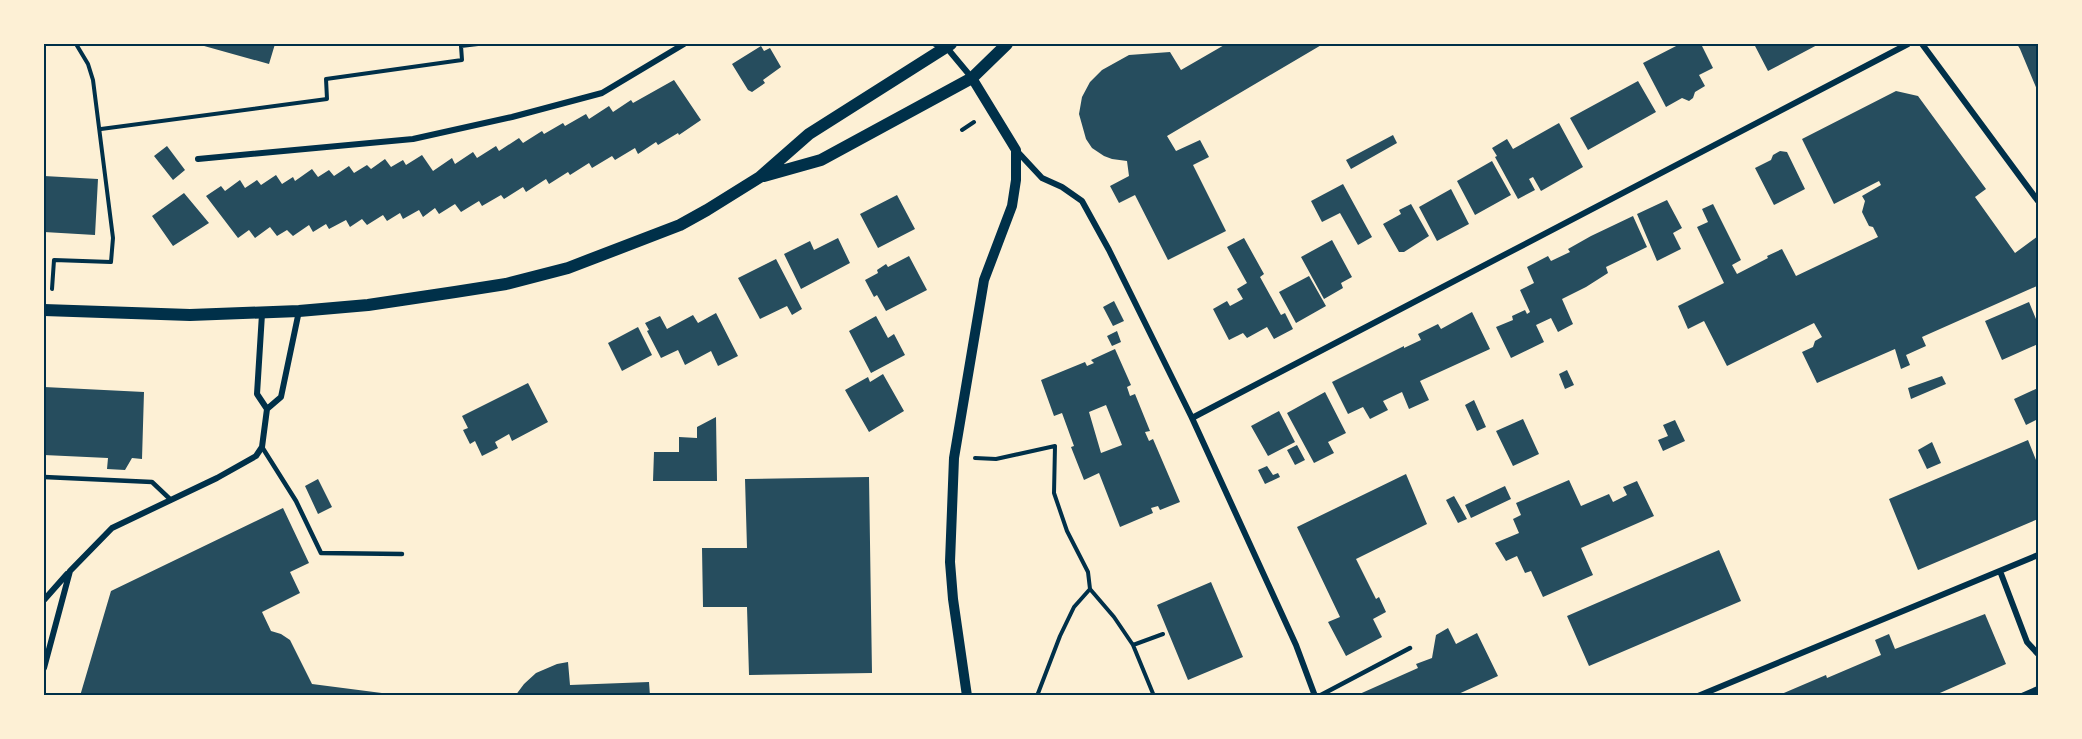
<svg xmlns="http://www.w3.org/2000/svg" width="2082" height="739" font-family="Quicksand,sans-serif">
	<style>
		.building { fill: #264d5e; fill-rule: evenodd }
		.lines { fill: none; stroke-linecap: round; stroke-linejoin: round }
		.path { stroke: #003049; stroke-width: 4 }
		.service { stroke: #003049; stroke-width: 4.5 }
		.minor { stroke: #003049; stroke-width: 6 }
		.tertiary { stroke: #003049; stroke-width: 10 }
		.secondary { stroke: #003049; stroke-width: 12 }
		.neatline { fill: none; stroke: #003049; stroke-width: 2 }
	</style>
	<rect width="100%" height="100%" fill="#fdf0d5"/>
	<!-- building -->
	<path class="building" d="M197 44H275L269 64Z
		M1226 44H1323L1167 136 1176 151 1200 140 1209 157 1193 165 1226 231 1168 260 1135 195 1119 203 1110 186 1129 176 1127 161 1112 159 1104 156 1092 148 1086 139 1079 114 1082 97 1090 82 1102 70 1129 55 1170 52 1181 70Z
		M1680 44H1701L1713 68 1699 75 1705 86 1695 92 1693 98 1689 101 1682 98 1666 107 1643 63Z
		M1754 44H1819L1768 71Z
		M2017 44H2038V92L2020 49Z
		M761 46 764 51 770 48 781 67 763 80 765 83 752 92 748 90 732 64Z
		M674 80 701 120 679 135 678 133 658 145 656 142 638 154 635 148 615 160 612 156 592 168 589 163 570 175 568 172 549 184 546 179 526 192 523 187 504 199 501 195 482 206 479 201 461 212 455 204 439 214 435 208 423 217 419 210 403 219 400 213 387 221 383 215 367 225 362 219 350 227 346 220 329 229 326 224 313 232 309 225 293 236 287 230 277 236 270 227 255 238 249 230 238 238 206 196 221 186 225 191 240 180 245 188 257 180 261 185 276 175 282 184 293 177 295 181 312 169 318 177 329 170 334 176 349 166 354 173 367 165 371 169 385 159 391 167 403 160 406 165 422 155 433 171 452 158 455 164 473 152 477 158 496 146 499 151 519 138 523 143 542 131 544 134 563 123 565 126 586 114 589 119 609 106 613 112 631 100 633 103Z
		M1638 81 1656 112 1588 150 1570 118Z
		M1896 91 1918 96 1986 189 1975 197 2015 253 2038 236V289L2037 286 1922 337 1926 346 1906 355 1910 365 1901 369 1895 349 1817 383 1802 352 1813 347 1815 341 1822 337 1814 323 1727 366 1704 321 1688 329 1678 306 1724 283 1697 227 1708 222 1702 209 1713 204 1741 260 1732 265 1737 274 1768 258 1767 256 1782 249 1796 276 1878 237 1873 227 1869 226 1862 212 1865 201 1862 196 1881 185 1879 181 1834 204 1802 139Z
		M1559 123 1583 167 1541 191 1533 177 1529 179 1535 190 1518 199 1495 157 1497 156 1492 148 1507 139 1513 149Z
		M1393 135 1397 143 1351 169 1346 160Z
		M167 146 185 170 173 180 154 156Z
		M1780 151 1787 152 1805 189 1774 205 1755 168 1771 160 1773 155Z
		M1492 161 1511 195 1475 215 1457 181Z
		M44 176 98 179 95 235 44 232Z
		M1343 184 1372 237 1358 245 1340 213 1322 222 1311 201Z
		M1451 189 1469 224 1437 241 1419 207Z
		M184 193 209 223 173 246 152 216Z
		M897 195 915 229 878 248 860 214Z
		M1667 200 1682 228 1673 233 1681 249 1657 261 1637 214Z
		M1411 204 1429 236 1404 252H1399L1383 224 1401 214 1399 210Z
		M1633 216 1647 247 1606 267 1608 273 1586 287 1562 299 1573 324 1558 332 1551 318 1536 325 1544 342 1511 358 1496 327 1513 320 1512 316 1525 310 1527 314 1530 312 1520 290 1534 283 1527 267 1548 256 1551 261 1570 252 1568 249 1591 236Z
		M838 238 850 263 801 289 784 254 810 241 814 250Z
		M1244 238 1264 274 1260 277 1281 315 1285 313 1293 329 1274 339 1267 327 1247 338 1243 333 1229 340 1213 309 1227 301 1230 306 1243 299 1237 289 1247 283 1227 247Z
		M1332 240 1352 277 1341 283 1343 288 1324 299 1301 257Z
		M909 256 927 290 886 311 877 295 874 297 865 280 878 273 877 270 886 264 888 267Z
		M776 259 802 309 792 315 787 306 760 319 738 278Z
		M1309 276 1326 306 1296 323 1279 292Z
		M1114 301 1124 321 1113 326 1103 307Z
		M2029 302 2038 324V344L2002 360 1985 321Z
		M1472 312 1490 349 1420 381 1429 400 1409 409 1402 392 1383 401 1388 410 1370 419 1363 407 1348 414 1332 382 1404 346V348L1421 340 1418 334 1438 324 1441 329Z
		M716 313 738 356 718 366 711 351 685 365 678 350 661 358 647 331 649 330 645 323 660 316 667 329 693 315 698 323Z
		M876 316 888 338 894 334 905 355 871 373 849 331Z
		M638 327 652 355 622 371 608 343Z
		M1117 331 1121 342 1112 346 1107 336Z
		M1115 349 1131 385 1127 387 1130 396 1135 394 1150 431 1145 432 1149 441 1153 439 1180 502 1160 510 1158 506 1151 508 1153 513 1120 527 1099 473 1084 480 1071 447 1074 446 1062 413 1054 416 1041 380 1085 362 1087 366 1094 363 1091 360ZM1106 405 1122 445 1101 453 1089 412Z
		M1567 370 1574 385 1565 389 1559 374Z
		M883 374 904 411 869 432 845 390 868 377 870 382Z
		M1942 376 1946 384 1911 399 1908 388Z
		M528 383 548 422 512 441 509 434 495 442 498 448 482 456 475 441 470 444 463 430 468 428 462 416Z
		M44 387 144 392 142 459 132 458 125 470 107 469 108 458 44 455Z
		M2038 388V419L2026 425 2014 399Z
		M1325 392 1346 433 1328 442 1334 453 1314 463 1287 413Z
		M1474 400 1486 427 1477 431 1465 405Z
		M1279 411 1295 442 1268 456 1251 426Z
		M716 417 717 481H653L654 452H679V437L697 438V427Z
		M1523 419 1539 454 1513 466 1496 431Z
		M1675 420 1685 441 1663 451 1658 440 1668 436 1663 425Z
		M2028 440 2038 465V519L1918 570 1889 499Z
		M1932 442 1941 463 1927 469 1918 450Z
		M1297 445 1305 460 1295 465 1287 450Z
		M1267 466 1273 475 1278 473 1280 477 1265 484 1258 470Z
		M1406 474 1427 524 1356 559 1376 599 1379 597 1386 612 1373 619 1382 637 1346 656 1328 622 1340 617 1297 527Z
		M869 477 872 673 749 675 747 607H703L702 548H747L745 479Z
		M318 479 332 507 318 514 305 486Z
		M1569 480 1581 506 1609 494 1613 502 1627 495 1623 487 1637 481 1654 516 1581 548 1593 575 1543 597 1531 571 1525 573 1517 556 1506 561 1495 543 1519 533 1513 519 1521 515 1516 503Z
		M1505 486 1511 499 1471 518 1465 505Z
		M1454 496 1467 519 1458 523 1446 500Z
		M283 508 309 563 290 572 300 593 262 612 271 631 281 634 290 640 312 684 405 696H80L111 591Z
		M1719 550 1741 601 1589 666 1567 616Z
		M1211 582 1243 657 1188 680 1157 605Z
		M1985 614 2006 664 1933 696H1777L1826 675 1827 678 1881 655 1875 640 1889 634 1895 649Z
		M1448 628 1456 644 1477 633 1498 676 1454 696H1355L1418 668 1416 664 1432 658 1436 635Z
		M568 662 570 685 649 682 650 696H515L524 684 536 673 557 664Z"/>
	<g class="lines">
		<!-- path -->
		<path class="path" d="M101 129 327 99 326 79 462 60 461 46 478 44
			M962 130 974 122
			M52 289 54 260 111 262 113 238 93 80 88 64 76 44
			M975 458 996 459 1055 446 1054 493 1067 531 1088 572 1090 589 1074 607 1060 636 1037 696
			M1090 589 1114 617 1133 645 1154 696
			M1133 645 1163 634"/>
		<!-- service -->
		<path class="service" d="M262 447 296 501 321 553 402 554
			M44 477 152 482 171 500
			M1319 696 1410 648"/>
		<!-- minor -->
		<path class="minor" d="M935 44 947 48 972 78
			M1922 44 2038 201
			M1016 150 1042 178 1062 187 1082 201 1109 250 1192 418 1296 645 1315 696
			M198 159 413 139 512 117 602 93 684 44
			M262 314 257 394 267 409
			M267 409 281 397 299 311
			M1192 418 1908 44
			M2000 571 2027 642 2038 654
			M44 600 67 574
			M44 668 70 571 112 528 217 478 256 456 262 447 267 409
			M1698 696 2038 555
			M2022 696 2038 689"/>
		<!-- tertiary -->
		<path class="tertiary" d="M967 696 953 599 950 562 954 458 984 280 1012 206 1016 180V150L972 78"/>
		<!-- secondary -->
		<path class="secondary" d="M764 176 821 160 972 78 1007 44
			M44 310 190 315 299 311 368 305 455 292 506 284 568 268 680 225 707 210 760 177 809 134 951 44"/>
	</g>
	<!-- border -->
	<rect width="2082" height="739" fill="none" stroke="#fdf0d5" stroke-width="90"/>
	<rect x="45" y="45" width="1992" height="649" class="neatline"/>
</svg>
